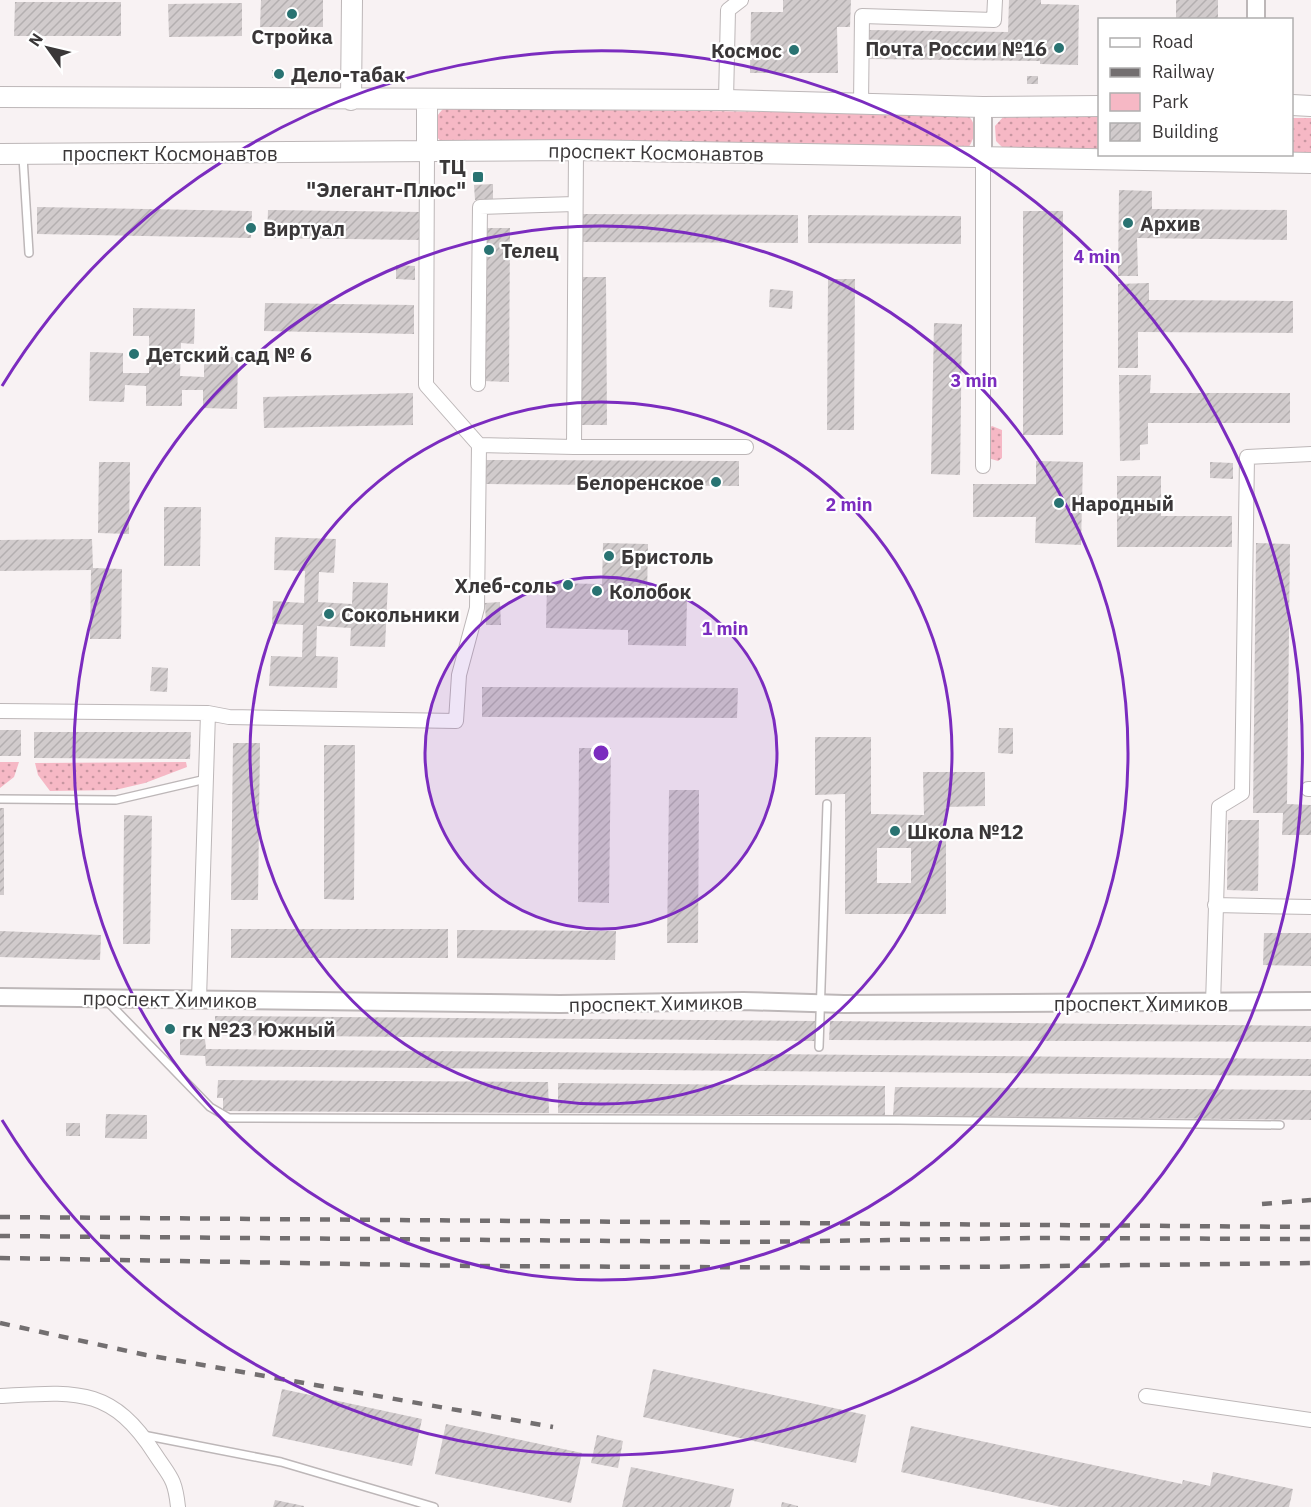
<svg xmlns="http://www.w3.org/2000/svg" width="1311" height="1507" font-family="'IBM Plex Sans',sans-serif">
	<style>
		.green { fill: url(#green-dots) }
		.building { fill: url(#building-hatch); fill-rule: evenodd }
		.lines { fill: none; stroke-linecap: round; stroke-linejoin: round }
		.service-casing { stroke: #bdb7b8; stroke-width: 10 }
		.minor-casing { stroke: #bdb7b8; stroke-width: 16 }
		.tertiary-casing { stroke: #bdb7b8; stroke-width: 20 }
		.secondary-casing { stroke: #bdb7b8; stroke-width: 22 }
		.service { stroke: #fff; stroke-width: 7 }
		.minor { stroke: #fff; stroke-width: 14 }
		.tertiary { stroke: #fff; stroke-width: 16 }
		.secondary { stroke: #fff; stroke-width: 20 }
		.rail { stroke: #736f70; stroke-width: 4.5; stroke-dasharray: 10 10; stroke-linecap: butt }
		.ring { fill: none; stroke: #7b2cbf; stroke-width: 3 }
		.poi-dot { fill: #297372; stroke: #fff; stroke-width: 2 }
		.labels { text-anchor: middle; dominant-baseline: central; stroke-width: 4.5; stroke-linejoin: round; paint-order: stroke }
		.poi-label { font-size: 20px; font-weight: bold; fill: #3a3738; stroke: #fff; text-anchor: start }
		.street-label { font-size: 20px; fill: #3a3738; stroke: #fff }
		.centre { fill: #7b2cbf; stroke: #fff; stroke-width: 3 }
		.ring-label { font-size: 18px; text-anchor: middle; font-weight: bold; fill: #7b2cbf; stroke: #fff; stroke-width: 4.5; stroke-linejoin: round; paint-order: stroke }
	</style>
	<defs>
		<pattern id="green-dots" width="8" height="8" patternUnits="userSpaceOnUse" patternTransform="scale(1.5)"><rect width="8" height="8" fill="#f6b8c5"/><path d="M2 2h.1M6 6h.1" fill="none" stroke="#c896a1" stroke-width="1.8" stroke-linecap="round"/></pattern>
		<pattern id="building-hatch" width="6" height="6" patternUnits="userSpaceOnUse" patternTransform="scale(1.5)"><rect width="6" height="6" fill="#d1cbcc"/><path d="M-1 1l2-2M0 6l6-6M5 7l2-2" fill="none" stroke="#b4afb0"/></pattern>
	</defs>
	<rect width="100%" height="100%" fill="#f8f2f3"/>
	<!-- green -->
	<path class="green" d="M444 108 967 114C978 125 976 137 967 150L444 144C430 134 432 119 444 108Z
		M1005 115 1099 116V151L1004 149 996 141 995 126Z
		M1292 118H1311V153H1292Z
		M992 426 1002 430V458L998 461 988 458V429Z
		M0 762H19L14 777 0 788Z
		M186 762 187 767 145 783 115 790 50 791 38 775 35 763Z"/>
	<!-- building -->
	<path class="building" d="M261 0H323V27H260Z
		M783 0H851L850 27H837L838 73H750L751 12H783Z
		M1009 0H1041V4L1079 5 1078 65 1040 64V61L869 59V30L1008 32Z
		M1176 0H1218V20H1176Z
		M15 2H121V36H14Z
		M242 3V36L169 37 168 4Z
		M272 70H285V78H272Z
		M1027 76H1038V84H1027Z
		M493 184V200H475L474 185Z
		M1119 190 1152 191V209L1287 210V240L1137 238 1138 276H1118Z
		M37 207 252 211 251 238 37 234Z
		M268 210 422 212V240L267 238Z
		M1023 211H1063V435H1023Z
		M581 214 798 215V243L581 242Z
		M808 215 961 216V244L808 243Z
		M485 228H510L509 382 483 381Z
		M396 265 415 266V280L396 279Z
		M579 277H606L607 425H580Z
		M828 279H855L854 430H827Z
		M1149 283V300L1293 301V333L1138 332V368H1118V284Z
		M770 289 793 291 792 309 769 307Z
		M265 303 414 305V334L264 331Z
		M133 308 195 309 194 344 181 343 180 376 204 377V357H238L237 409 203 408V390H182V406H146V386L125 385 124 402 89 401 90 352 123 353V373H149V336H133Z
		M934 323 962 324 960 475 931 474Z
		M1119 375H1151L1150 393H1290V423H1148V444L1140 445V460L1120 461Z
		M413 393V425L264 428 263 397Z
		M486 460 739 461V486L486 484Z
		M1036 461 1083 462 1081 545 1035 543 1036 517H973V484H1036Z
		M99 462H130L129 534 98 533Z
		M1210 462 1233 463V479L1210 478Z
		M1117 476H1161V516H1232V547H1117Z
		M164 507H201L200 566H164Z
		M275 537 336 539 334 573 319 572 318 602 352 604 353 582 388 583 385 647 350 646 351 628 317 626 316 656 338 657 337 688 269 686 271 656 302 657 303 625 272 624 273 601 304 603 305 571 274 570Z
		M92 539 93 568 122 569 121 639H90L91 570 0 571V540Z
		M603 543 648 544 647 598H687L686 646 628 645V630L546 628 547 583 602 584Z
		M1256 543 1290 544 1287 804 1311 805V835H1282L1283 813H1253Z
		M500 602 501 625H486L485 603Z
		M152 667 168 668 167 692 150 691Z
		M482 687 738 688 737 718 482 717Z
		M999 728H1013V754L998 753Z
		M0 730H21V756H0Z
		M34 732H191L190 759 34 758Z
		M815 737H871V814L924 815 923 772H985V806L946 807V914H845V794L815 795ZM877 848H911V883H877Z
		M233 743H260L258 900H231Z
		M324 745H355L354 900 324 899Z
		M579 748H611L609 903 578 902Z
		M669 790H699L698 943H667Z
		M0 808H4V895H0Z
		M124 815 152 816 150 944H123Z
		M1228 820H1259L1258 891 1227 890Z
		M231 929H448V958H231Z
		M457 930 616 931 615 960 457 958Z
		M0 931 101 935 100 960 0 957Z
		M1264 933H1311V966L1263 965Z
		M215 1016 815 1021V1041L215 1035Z
		M830 1021 1311 1026V1042L829 1040Z
		M180 1039H205L206 1049 1311 1059V1076L206 1066 205 1056 180 1055Z
		M218 1080 548 1082 549 1113 223 1111V1098H217Z
		M558 1083 885 1086V1115L558 1113Z
		M895 1087 1311 1090V1120L893 1115Z
		M106 1114 147 1115V1139L105 1138Z
		M66 1123H80V1136H66Z
		M653 1369 866 1415 856 1463 643 1417Z
		M282 1389 422 1419 412 1466 272 1436Z
		M446 1424 582 1453 571 1503 435 1474Z
		M911 1426 1182 1484 1183 1480 1210 1486 1213 1472 1293 1489 1289 1507H1061L901 1472Z
		M597 1435 623 1441 618 1468 591 1463Z
		M631 1467 734 1489 730 1507H622Z
		M275 1500 304 1506V1507H273Z
		M782 1502 798 1506V1507H781Z"/>
	<g class="lines">
		<!-- service casing -->
		<g class="service-casing">
			<path id="service" d="M23 157 29 253
				M0 799 116 800 206 779
				M107 1001 210 1107 229 1118 899 1120 1280 1125
				M819 1047 827 804
				M143 1435 281 1462 434 1507"/>
		</g>
		<!-- minor casing -->
		<g class="minor-casing">
			<path id="minor" d="M726 100 728 10 741 0
				M861 104 862 16 994 20 995 0
				M576 150 574 447H746
				M983 158V466
				M478 384 480 207 575 204
				M479 445 574 447
				M0 711 208 713 229 717 456 721 459 675 477 608 479 445 426 385 427 150
				M1308 789H1311
				M1215 905 1311 907
				M199 999 208 713
				M1213 1004 1219 807 1242 793 1247 457 1311 454
				M0 1396C74 1392 111 1385 155 1454 170 1477 175 1478 178 1507
				M1146 1396 1311 1420"/>
		</g>
		<!-- tertiary casing -->
		<g class="tertiary-casing">
			<path id="tertiary" d="M1256 20V0
				M983 107V158
				M0 997 560 1004 743 1001 844 1004 1311 1001"/>
		</g>
		<!-- secondary casing -->
		<g class="secondary-casing">
			<path id="secondary" d="M0 97 726 100 983 107 1100 106
				M351 100 352 0
				M427 100V150
				M1292 105 1311 106
				M0 154 576 150 1311 163"/>
		</g>
		<!-- service -->
		<use href="#service" class="service"/>
		<!-- minor -->
		<use href="#minor" class="minor"/>
		<!-- tertiary -->
		<use href="#tertiary" class="tertiary"/>
		<!-- secondary -->
		<use href="#secondary" class="secondary"/>
		<!-- rail -->
		<path class="rail" d="M1262 1204 1311 1200
			M0 1217 1311 1227
			M0 1236 750 1242 1032 1238 1311 1239
			M0 1258 475 1266 883 1268 1311 1263
			M0 1323 146 1355 553 1427"/>
	</g>
	<!-- distance rings -->
	<circle cx="601" cy="753" r="176" fill="#7b2cbf" fill-opacity=".12"/>
	<g class="ring">
		<circle cx="601" cy="753" r="176"/>
		<circle cx="601" cy="753" r="351"/>
		<circle cx="601" cy="753" r="527"/>
		<path d="M2 386A702 702 0 1 1 2 1120"/>
	</g>
	<!-- markers -->
	<g class="poi-dot">
		<circle cx="292" cy="14" r="6"/>
		<circle cx="1059" cy="48" r="6"/>
		<circle cx="794" cy="50" r="6"/>
		<circle cx="279" cy="74" r="6"/>
		<rect x="472" y="171" width="12" height="12" rx="3"/>
		<circle cx="1128" cy="223" r="6"/>
		<circle cx="251" cy="228" r="6"/>
		<circle cx="489" cy="250" r="6"/>
		<circle cx="134" cy="354" r="6"/>
		<circle cx="716" cy="482" r="6"/>
		<circle cx="1059" cy="503" r="6"/>
		<circle cx="609" cy="556" r="6"/>
		<circle cx="568" cy="585" r="6"/>
		<circle cx="597" cy="591" r="6"/>
		<circle cx="329" cy="614" r="6"/>
		<circle cx="895" cy="831" r="6"/>
		<circle cx="170" cy="1029" r="6"/>
	</g>
	<g class="labels">
		<!-- poi labels -->
		<g class="poi-label">
			<text x="292" y="36" text-anchor="middle">Стройка</text>
			<text x="1047" y="48" text-anchor="end">Почта России №16</text>
			<text x="782" y="50" text-anchor="end">Космос</text>
			<text x="291" y="74">Дело-табак</text>
			<text x="466" y="166" text-anchor="end">ТЦ<tspan x="466" dy="23">"Элегант-Плюс"</tspan></text>
			<text x="1140" y="223">Архив</text>
			<text x="263" y="228">Виртуал</text>
			<text x="501" y="250">Телец</text>
			<text x="146" y="354">Детский сад № 6</text>
			<text x="704" y="482" text-anchor="end">Белоренское</text>
			<text x="1071" y="503">Народный</text>
			<text x="621" y="556">Бристоль</text>
			<text x="556" y="585" text-anchor="end">Хлеб-соль</text>
			<text x="609" y="591">Колобок</text>
			<text x="341" y="614">Сокольники</text>
			<text x="907" y="831">Школа №12</text>
			<text x="182" y="1029">гк №23 Южный</text>
		</g>
		<!-- street labels -->
		<g class="street-label">
			<text transform="translate(656 152) rotate(1)">проспект Космонавтов</text>
			<text x="170" y="153">проспект Космонавтов</text>
			<text transform="translate(170 999) rotate(1)">проспект Химиков</text>
			<text transform="translate(656 1003) rotate(-1)">проспект Химиков</text>
			<text x="1141" y="1003">проспект Химиков</text>
		</g>
	</g>
	<circle cx="601" cy="753" r="9" class="centre"/>
	<g class="ring-label">
		<text x="1097" y="263">4 min</text>
		<text x="974" y="387">3 min</text>
		<text x="849" y="511">2 min</text>
		<text x="725" y="635">1 min</text>
	</g>
	<!-- legend -->
	<rect x="1098" y="18" width="195" height="138" fill="#ffffff" stroke="#b0afaf" stroke-width="1.5"/>
	<rect x="1110" y="38" width="30" height="9" fill="#ffffff" stroke="#b0afaf" stroke-width="1.5"/>
	<text x="1152" y="48" font-size="18" fill="#3a3738">Road</text>
	<rect x="1110" y="68" width="30" height="9" fill="#736f70" stroke="#b0afaf" stroke-width="1.5"/>
	<text x="1152" y="78" font-size="18" fill="#3a3738">Railway</text>
	<rect x="1110" y="93" width="30" height="18" fill="#f6b8c5" stroke="#b0afaf" stroke-width="1.5"/>
	<text x="1152" y="108" font-size="18" fill="#3a3738">Park</text>
	<rect x="1110" y="123" width="30" height="18" fill="url(#building-hatch)" stroke="#b0afaf" stroke-width="1.5"/>
	<text x="1152" y="138" font-size="18" fill="#3a3738">Building</text>
	<!-- north arrow -->
	<g transform="translate(48 48) rotate(304)" stroke="#ffffff" stroke-width="4.5" paint-order="stroke">
	<path d="M0-4.5L10 22L0 15L-10 22Z" fill="#3a3738"/>
	<text y="-9" font-size="16" font-weight="bold" text-anchor="middle" fill="#3a3738">N</text>
	</g>
</svg>
